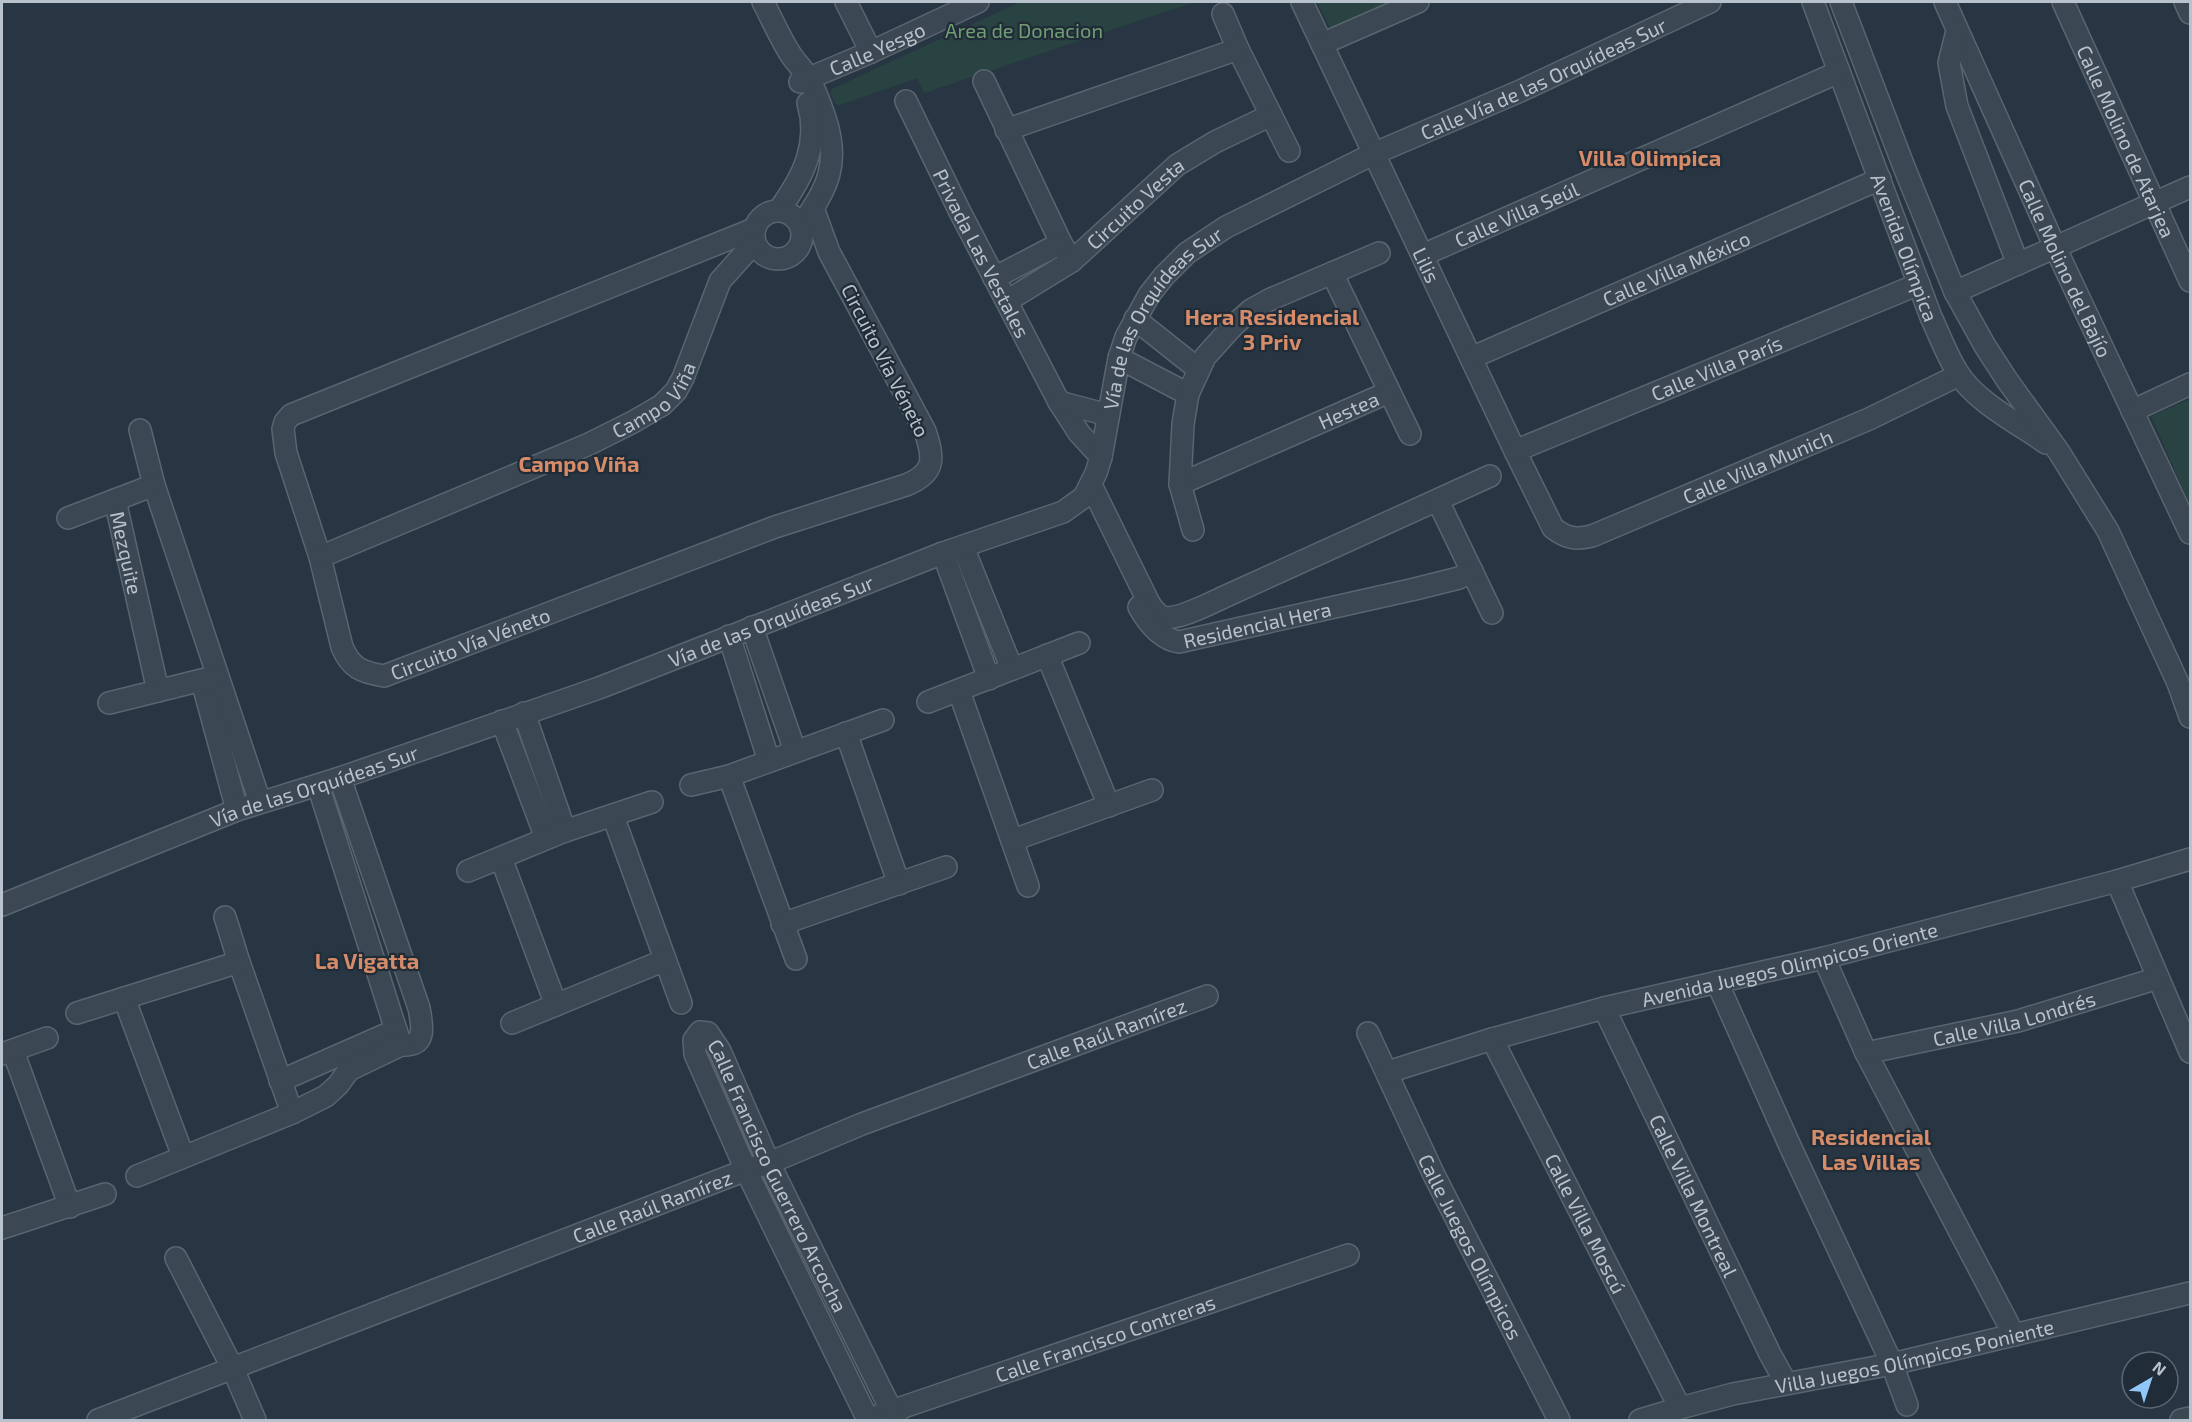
<svg xmlns="http://www.w3.org/2000/svg" width="2192" height="1422" font-family="'Exo 2',sans-serif">
	<style>
		.green { fill: #294343 }
		.lines { fill: none; stroke-linecap: round; stroke-linejoin: round }
		.minor-casing { stroke: #59656f; stroke-width: 24 }
		.minor { stroke: #3b4752; stroke-width: 21 }
		.labels { text-anchor: middle; dominant-baseline: central; stroke-width: 4.5; stroke-linejoin: round; paint-order: stroke }
		.park-label { font-size: 20px; fill: #6f9d74; stroke: #202c37 }
		.street-label { font-size: 20px; fill: #b8c2cc; stroke: #202c37 }
		.quarter-label { font-size: 22px; font-weight: bold; fill: #d68b69; stroke: #202c37 }
	</style>
	<rect width="100%" height="100%" fill="#273642"/>
	<!-- green -->
	<path class="green" d="M1020 2H1195L924 93 917 78 837 106 830 93 832 89Z
		M1317 2H1399L1331 30Z
		M2190 399V505L2151 416Z"/>
	<g class="lines">
		<!-- minor casing -->
		<g class="minor-casing">
			<g id="minor">
				<path d="M763 2C772 19 780 38 791 55 797 64 805 71 810 81 816 92 820 103 824 115 841 163 828 187 801 226"/>
				<path d="M846 2 871 52"/>
				<path id="s1" d="M1302 2 1515 451 1553 528C1566 538 1575 540 1592 536L1869 419 1959 375"/>
				<path id="s2" d="M1813 2 1931 317C1940 336 1947 356 1958 373 1976 402 2018 423 2046 443"/>
				<path d="M1841 2 1904 167 1955 292 1985 346 2007 380 2059 452 2108 531 2178 683 2190 717"/>
				<path id="s3" d="M1945 2 2055 247 2190 533"/>
				<path id="s4" d="M2063 2 2190 281"/>
				<path d="M2185 2 2190 13"/>
				<path d="M1223 14 1238 49 1289 151"/>
				<path d="M1957 31 1949 63 1957 106 2018 264"/>
				<path d="M1322 44 1418 2"/>
				<path d="M984 81 1061 243 1072 261"/>
				<path id="s5" d="M800 82 871 52 978 2"/>
				<path id="s6" d="M906 101 959 210 1059 402 1079 433 1101 457"/>
				<path d="M1006 130 1238 49"/>
				<path d="M779 210C803 177 820 144 808 103"/>
				<circle cx="778" cy="235" r="24"/>
				<path id="s7" d="M754 229 291 415 285 422 283 429 286 453 320 557 342 647C351 668 361 672 384 676L775 527 906 485C936 473 934 458 925 431L829 252 813 208"/>
				<path id="s8" d="M1423 255 1839 72"/>
				<path d="M1332 273 1410 434"/>
				<path d="M994 278 1061 243"/>
				<path d="M1955 292 2190 187"/>
				<path id="s9" d="M1007 301 1072 261 1177 165 1215 142 1271 115"/>
				<path d="M1135 319 1198 369"/>
				<path d="M1119 358 1188 394"/>
				<path id="s10" d="M1471 358 1880 179"/>
				<path d="M1059 402 1108 415"/>
				<path d="M2132 411 2190 384"/>
				<path d="M140 430 154 485 260 802"/>
				<path id="s11" d="M1515 451 1919 284"/>
				<path id="s12" d="M1180 484 1389 392"/>
				<path d="M1091 485 1149 603C1153 609 1156 614 1163 617 1176 621 1211 603 1224 597L1490 476"/>
				<path id="s13" d="M115 500 158 691"/>
				<path d="M1438 501 1492 613"/>
				<path d="M68 518 154 485"/>
				<path d="M1193 530 1180 484 1183 424 1188 394 1205 357 1233 326 1251 310 1271 299 1379 253"/>
				<path d="M963 547 1012 669"/>
				<path d="M943 553 989 679"/>
				<path id="s14" d="M320 557 589 444 633 422 662 405 676 391 683 378 720 281 754 243"/>
				<path id="s15" d="M1139 607C1148 623 1161 639 1179 642L1415 589 1459 578 1472 571"/>
				<path d="M752 627 795 751"/>
				<path d="M729 636 769 761"/>
				<path d="M1047 655 1109 806"/>
				<path d="M202 681 237 810"/>
				<path d="M959 691 1028 886"/>
				<path d="M928 702 1079 643"/>
				<path d="M109 703 214 677"/>
				<path d="M524 713 565 831"/>
				<path d="M502 721 546 838"/>
				<path d="M846 733 899 884"/>
				<path d="M729 776 796 959"/>
				<path d="M318 785 396 1030 401 1045C428 1047 422 1025 419 1008L340 778"/>
				<path d="M691 785 729 776 883 720"/>
				<path d="M613 816 681 1003"/>
				<path d="M1013 840 1152 790"/>
				<path d="M501 858 556 1005"/>
				<path d="M468 871 565 831 652 802"/>
				<path d="M2117 881 2190 1052"/>
				<path id="s16" d="M2 905 237 810 340 778 599 688 943 553 1063 512 1084 497 1096 473 1101 457 1119 358 1126 337 1149 295 1164 276 1187 253 1226 227 1373 154 1518 92 1710 2"/>
				<path d="M225 917 239 962 292 1113"/>
				<path d="M782 924 946 867"/>
				<path d="M1824 958 1866 1053 2014 1335"/>
				<path d="M1717 982 1790 1146 1892 1364 1907 1405"/>
				<path d="M124 998 183 1156"/>
				<path id="s17" d="M1604 1008 1770 1354 1786 1383"/>
				<path d="M77 1013 239 962"/>
				<path d="M512 1023 665 960"/>
				<path id="s18" d="M1368 1033 1434 1175 1559 1420"/>
				<path id="s19" d="M1492 1039 1680 1408"/>
				<path d="M13 1051 70 1207"/>
				<path id="s20" d="M1866 1053 2018 1021 2158 978"/>
				<path d="M2 1054 47 1038"/>
				<path id="s21" d="M1388 1072 1492 1039 1604 1008 1824 958 2117 881 2190 859"/>
				<path d="M280 1081 396 1030"/>
				<path d="M137 1176 292 1113 326 1096 338 1085 349 1070 401 1045"/>
				<path d="M2 1228 105 1194"/>
				<path d="M176 1258 233 1369 255 1420"/>
				<path id="s22" d="M880 1415 1348 1255"/>
				<path id="s23" d="M98 1420 746 1170 769 1163 862 1124 1207 996"/>
				<path id="s24" d="M868 1420 746 1170 695 1054 694 1040 700 1032 708 1033 720 1051 769 1163 896 1420"/>
				<path id="s25" d="M1640 1420 1680 1408 1733 1394 1892 1364 2190 1293"/>
				<path d="M2181 1420 2190 1418"/>
			</g>
		</g>
		<!-- minor -->
		<use href="#minor" class="minor"/>
	</g>
	<g class="labels">
		<!-- park labels -->
		<g class="park-label">
			<text x="1024" y="30">Area de Donacion</text>
		</g>
		<!-- street labels -->
		<g class="street-label">
			<text stroke="none"><textPath href="#s5" startOffset="84">Calle Yesgo</textPath></text>
			<text stroke="none"><textPath href="#s16" startOffset="1826">Calle Vía de las Orquídeas Sur</textPath></text>
			<text stroke="none"><textPath href="#s4" startOffset="153">Calle Molino de Atarjea</textPath></text>
			<text stroke="none"><textPath href="#s9" startOffset="162">Circuito Vesta</textPath></text>
			<text stroke="none"><textPath href="#s8" startOffset="102">Calle Villa Seúl</textPath></text>
			<text stroke="none"><textPath href="#s2" startOffset="262">Avenida Olímpica</textPath></text>
			<text stroke="none"><textPath href="#s6" startOffset="170">Privada Las Vestales</textPath></text>
			<text stroke="none"><textPath href="#s1" startOffset="291">Lilis</textPath></text>
			<text stroke="none"><textPath href="#s3" startOffset="292">Calle Molino del Bajío</textPath></text>
			<text stroke="none"><textPath href="#s10" startOffset="224">Calle Villa México</textPath></text>
			<text stroke="none"><textPath href="#s16" startOffset="1359">Vía de las Orquídeas Sur</textPath></text>
			<text transform="translate(886 360) rotate(63)">Circuito Vía Véneto</text>
			<text stroke="none"><textPath href="#s11" startOffset="218">Calle Villa París</textPath></text>
			<text stroke="none"><textPath href="#s14" startOffset="372">Campo Viña</textPath></text>
			<text stroke="none"><textPath href="#s12" startOffset="184">Hestea</textPath></text>
			<text stroke="none"><textPath href="#s1" startOffset="804">Calle Villa Munich</textPath></text>
			<text stroke="none"><textPath href="#s13" startOffset="54">Mezquite</textPath></text>
			<text stroke="none"><textPath href="#s16" startOffset="820">Vía de las Orquídeas Sur</textPath></text>
			<text stroke="none"><textPath href="#s15" startOffset="135">Residencial Hera</textPath></text>
			<text stroke="none"><textPath href="#s7" startOffset="888">Circuito Vía Véneto</textPath></text>
			<text stroke="none"><textPath href="#s16" startOffset="334">Vía de las Orquídeas Sur</textPath></text>
			<text stroke="none"><textPath href="#s21" startOffset="416">Avenida Juegos Olimpicos Oriente</textPath></text>
			<text stroke="none"><textPath href="#s20" startOffset="152">Calle Villa Londrés</textPath></text>
			<text stroke="none"><textPath href="#s23" startOffset="1080">Calle Raúl Ramírez</textPath></text>
			<text stroke="none"><textPath href="#s24" startOffset="596">Calle Francisco Guerrero Arcocha</textPath></text>
			<text stroke="none"><textPath href="#s17" startOffset="208">Calle Villa Montreal</textPath></text>
			<text stroke="none"><textPath href="#s23" startOffset="594">Calle Raúl Ramírez</textPath></text>
			<text stroke="none"><textPath href="#s19" startOffset="207">Calle Villa Moscú</textPath></text>
			<text stroke="none"><textPath href="#s18" startOffset="237">Calle Juegos Olímpicos</textPath></text>
			<text stroke="none"><textPath href="#s22" startOffset="238">Calle Francisco Contreras</textPath></text>
			<text stroke="none"><textPath href="#s25" startOffset="282">Villa Juegos Olímpicos Poniente</textPath></text>
		</g>
		<!-- quarter labels -->
		<g class="quarter-label">
			<text x="1650" y="157">Villa Olimpica</text>
			<text x="1272" y="316">Hera Residencial<tspan x="1272" dy="25">3 Priv</tspan></text>
			<text x="579" y="463">Campo Viña</text>
			<text x="367" y="960">La Vigatta</text>
			<text x="1871" y="1136">Residencial<tspan x="1871" dy="25">Las Villas</tspan></text>
		</g>
	</g>
	<!-- border -->
	<rect width="2192" height="1422" fill="none" stroke="#b8c2cc" stroke-width="6"/>
	<!-- north arrow -->
	<g transform="translate(2150 1380) rotate(39)"><circle r="28" fill="#202c37" stroke="#5d6873" stroke-width="1.5"/>
	<path d="M0-4.5L10 22L0 15L-10 22Z" fill="#91c6f8"/>
	<text y="-9" font-size="16" font-weight="bold" text-anchor="middle" fill="#b8c2cc">N</text>
	</g>
</svg>
